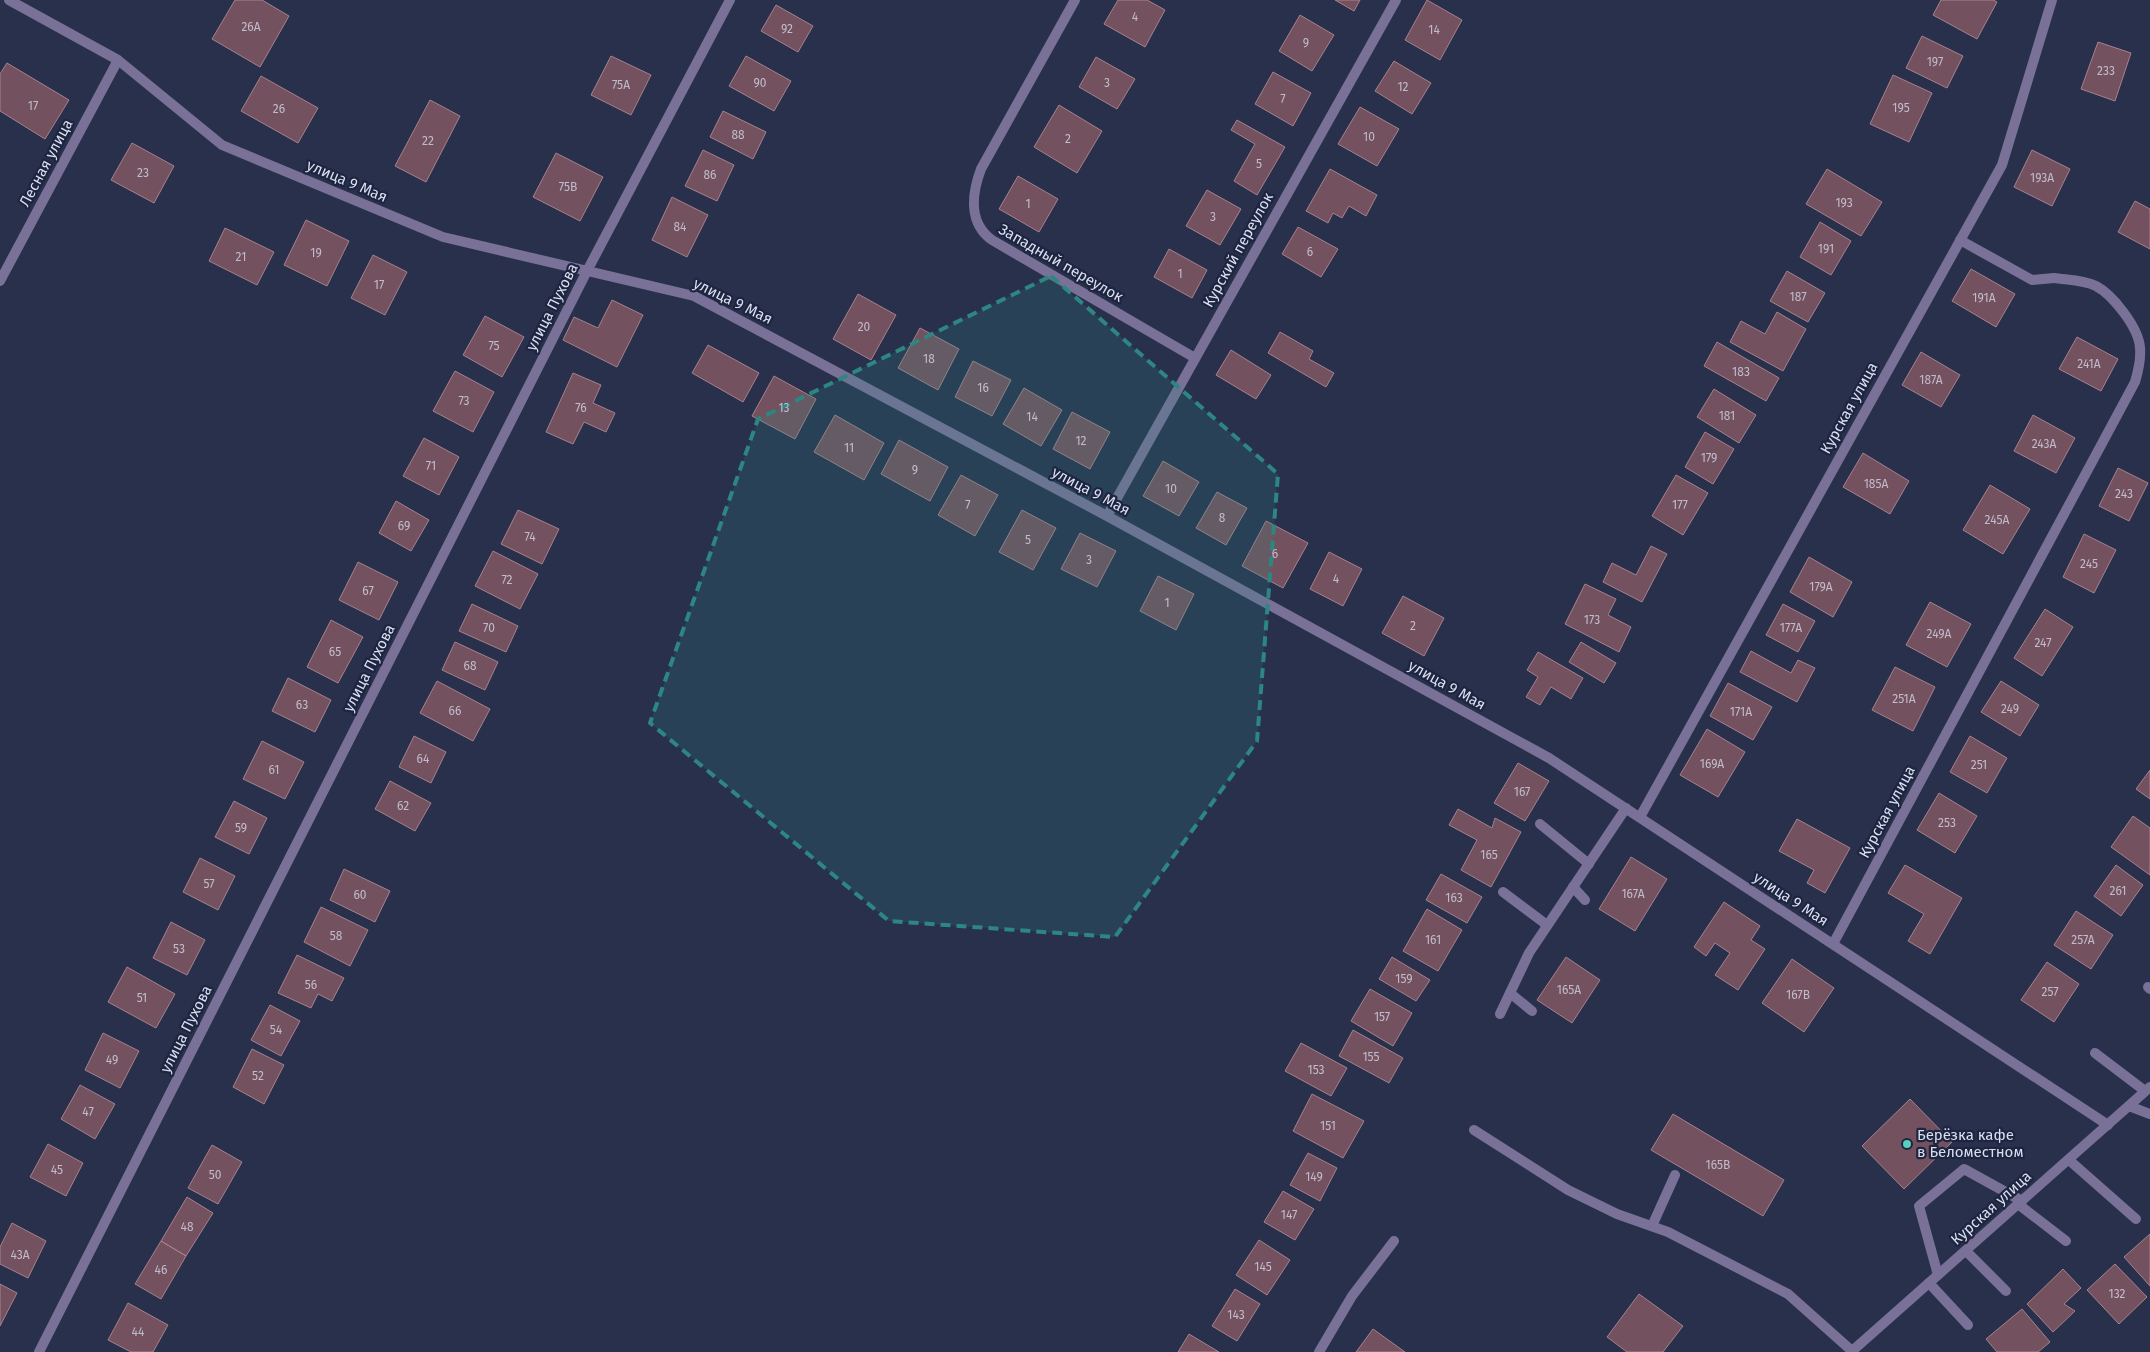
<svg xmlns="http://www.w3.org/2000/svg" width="2150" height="1352" font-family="'Fira Sans',sans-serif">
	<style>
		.building { fill: #74515e; stroke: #a7818f }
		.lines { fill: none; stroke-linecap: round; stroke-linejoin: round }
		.service { stroke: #797197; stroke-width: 10 }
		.minor { stroke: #797197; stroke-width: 10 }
		.tertiary { stroke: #797197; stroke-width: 10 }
		.marked { fill: #2d8682; fill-opacity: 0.2; stroke: #2d8682; stroke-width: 4; stroke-dasharray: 10 6; stroke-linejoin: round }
		.poi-dot { fill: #5acebd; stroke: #1e2540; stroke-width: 2 }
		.labels { text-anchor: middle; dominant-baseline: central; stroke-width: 4.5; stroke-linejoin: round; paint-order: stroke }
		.number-label { font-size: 12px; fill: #c0bccc }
		.street-label { font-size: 15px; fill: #dadff1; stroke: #1e2540 }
		.poi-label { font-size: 15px; fill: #dadff1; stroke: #1e2540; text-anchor: start }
	</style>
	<rect width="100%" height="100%" fill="#28304b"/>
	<!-- building -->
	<path class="building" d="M235 0H262L289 16 260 67 212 39Z
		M1118 0H1147L1165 10 1145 47 1104 24Z
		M1335 0H1360L1354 11Z
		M1427 0 1462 20 1440 60 1405 40Z
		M1941 0H1993L1997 2 1977 39 1933 15Z
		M776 5 813 26 798 52 761 31Z
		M1300 15 1334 35 1312 71 1279 51Z
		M1922 36 1963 56 1947 88 1906 68Z
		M2098 42 2131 53 2115 101 2081 89Z
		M611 56 651 75 631 115 591 95Z
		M746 56 791 81 774 111 729 86Z
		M1096 57 1135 79 1117 109 1079 87Z
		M1394 61 1431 83 1412 114 1375 91Z
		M7 63 69 100 45 139 0 111V74Z
		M1273 72 1311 93 1293 126 1255 104Z
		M1893 75 1932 93 1909 142 1870 124Z
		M261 76 318 108 298 143 241 111Z
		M430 100 460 116 426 182 395 166Z
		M1059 105 1102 131 1077 173 1034 147Z
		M1360 107 1399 129 1377 166 1338 144Z
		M723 111 766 132 753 159 710 137Z
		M1237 120 1285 147 1257 195 1234 181 1255 144 1231 130Z
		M132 143 174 166 154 203 111 180Z
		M703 150 734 165 717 201 685 186Z
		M2032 150 2070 169 2052 206 2014 187Z
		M556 153 603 177 580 221 533 197Z
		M1330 169 1377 195 1366 216 1349 206 1342 218 1333 213 1328 223 1306 211Z
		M1827 169 1882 202 1861 236 1806 204Z
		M1018 176 1058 199 1039 232 999 209Z
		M1207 190 1241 209 1220 245 1186 226Z
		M672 197 708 215 687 257 652 240Z
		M2135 201 2150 209V249L2118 232Z
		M306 220 349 241 327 286 284 265Z
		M1820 222 1851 241 1831 275 1800 257Z
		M1298 227 1338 249 1321 277 1282 254Z
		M225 228 274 252 257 285 209 261Z
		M1169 249 1207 270 1192 298 1154 277Z
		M373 255 407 272 385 315 351 298Z
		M1971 269 2015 294 1996 327 1952 301Z
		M1787 271 1825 293 1808 322 1770 301Z
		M858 294 896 315 871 360 833 339Z
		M612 300 643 315 617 367 563 340 574 317 598 328Z
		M1777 312 1806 329 1783 371 1730 342 1741 321 1765 334Z
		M485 316 524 337 502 377 463 355Z
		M920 328 959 349 938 390 898 368Z
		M1280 332 1313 351 1309 359 1334 373 1326 387 1268 353Z
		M2077 337 2118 359 2101 391 2059 369Z
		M1717 342 1779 378 1766 401 1704 366Z
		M708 345 759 373 743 402 692 373Z
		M1231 350 1271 375 1256 399 1216 375Z
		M1921 352 1960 375 1941 407 1902 385Z
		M973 361 1011 380 992 416 955 397Z
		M455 371 494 392 473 432 433 411Z
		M573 373 601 385 593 403 615 413 606 432 584 422 573 444 546 432Z
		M774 376 816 399 795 439 752 416Z
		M1024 388 1062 410 1041 446 1003 424Z
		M1714 389 1756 415 1739 443 1697 417Z
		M1072 412 1110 432 1090 469 1053 449Z
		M835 415 884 443 864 480 814 452Z
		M2033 415 2075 438 2056 473 2014 451Z
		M1705 432 1734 449 1713 484 1685 467Z
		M424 438 459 457 439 495 403 476Z
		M899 440 948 467 930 501 881 474Z
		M1863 453 1909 481 1890 514 1843 487Z
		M1163 461 1199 482 1179 516 1143 496Z
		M2118 468 2148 483 2129 521 2099 506Z
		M961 475 998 495 975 536 938 515Z
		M1676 475 1708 493 1683 535 1652 516Z
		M1990 485 2030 509 2003 554 1963 530Z
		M1217 492 1247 508 1226 545 1196 528Z
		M396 501 429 520 411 551 379 533Z
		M518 510 559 529 542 564 501 544Z
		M1022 510 1056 528 1033 570 999 552Z
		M1266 521 1308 543 1283 588 1242 566Z
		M1080 533 1116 551 1097 587 1061 569Z
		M2084 534 2116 550 2094 593 2063 577Z
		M1651 546 1667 554 1642 602 1603 582 1612 563 1636 575Z
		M493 551 538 574 520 609 475 586Z
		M1329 552 1362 569 1343 606 1310 589Z
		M1809 557 1852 582 1833 617 1790 592Z
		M358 562 398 582 379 620 339 600Z
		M1158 576 1194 594 1176 630 1140 611Z
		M1585 584 1616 599 1608 615 1631 627 1619 652 1565 624Z
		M1403 596 1444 618 1424 656 1382 633Z
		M1930 602 1971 624 1947 667 1906 645Z
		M472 604 518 626 506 652 459 631Z
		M1783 604 1815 621 1798 652 1766 635Z
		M2045 609 2073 627 2042 676 2014 658Z
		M331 620 363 637 338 683 307 667Z
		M455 642 498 662 485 690 442 670Z
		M1581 642 1616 663 1604 683 1569 662Z
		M1751 651 1791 673 1798 660 1815 668 1797 702 1740 672Z
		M1538 652 1583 678 1571 699 1551 687 1540 705 1526 697 1538 677 1527 670Z
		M1895 667 1935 687 1913 731 1872 710Z
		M288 678 331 700 315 732 272 711Z
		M437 681 490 709 473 741 420 713Z
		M2001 681 2039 705 2020 736 1981 712Z
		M1728 683 1772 707 1753 740 1710 716Z
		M1707 729 1745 752 1718 797 1680 775Z
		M414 736 446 752 431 783 399 767Z
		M1970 736 2007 758 1987 793 1950 772Z
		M262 741 304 762 285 799 243 779Z
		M1518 763 1549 781 1525 821 1494 803Z
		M2150 770V799L2136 789Z
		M390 781 431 803 415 831 375 809Z
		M1939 793 1977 816 1955 853 1917 830Z
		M234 801 267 818 249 854 215 837Z
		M1458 809 1492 828 1495 818 1521 832 1491 887 1461 870 1477 840 1449 825Z
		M2133 816 2150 828V875L2111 847Z
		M1797 819 1850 848 1825 893 1807 883 1814 870 1779 851Z
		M1631 857 1667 879 1635 931 1599 909Z
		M200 858 235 876 218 910 183 892Z
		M1905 865 1962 898 1930 954 1908 941 1924 914 1888 893Z
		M2116 865 2143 885 2121 916 2094 896Z
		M344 869 390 891 375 922 330 900Z
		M1441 874 1482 897 1467 923 1426 900Z
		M1724 902 1760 926 1751 940 1765 949 1738 990 1715 975 1730 953 1715 943 1706 956 1694 947Z
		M321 907 368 930 350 966 304 942Z
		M1427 909 1462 930 1438 971 1403 951Z
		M2076 911 2113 935 2091 969 2054 945Z
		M171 922 205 940 187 975 153 958Z
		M297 955 344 978 332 1001 318 994 311 1008 278 993Z
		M1392 957 1430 980 1416 1001 1379 979Z
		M1566 957 1600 980 1572 1023 1537 1000Z
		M1792 959 1834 988 1804 1032 1762 1003Z
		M2047 962 2079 984 2054 1022 2021 1000Z
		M127 967 175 994 156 1028 108 1002Z
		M1370 989 1412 1013 1393 1046 1351 1021Z
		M270 1005 300 1021 281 1056 251 1040Z
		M1353 1030 1403 1058 1389 1083 1339 1056Z
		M103 1033 139 1051 120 1088 85 1070Z
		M1301 1043 1347 1068 1331 1096 1285 1071Z
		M252 1049 284 1065 264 1104 233 1087Z
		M80 1085 115 1104 95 1139 61 1119Z
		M1312 1094 1364 1121 1343 1158 1293 1131Z
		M1910 1099 1952 1142 1904 1189 1862 1146Z
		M1673 1114 1784 1180 1763 1216 1651 1150Z
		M48 1144 83 1163 66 1196 30 1177Z
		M212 1145 242 1162 218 1204 188 1188Z
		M1308 1153 1337 1168 1320 1201 1290 1185Z
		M1283 1191 1314 1209 1295 1240 1264 1222Z
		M187 1197 213 1213 186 1256 161 1241Z
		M12 1223 46 1241 28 1278 0 1264V1247Z
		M2150 1234V1286L2124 1257Z
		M1259 1240 1290 1260 1267 1295 1236 1275Z
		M161 1241 186 1256 161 1299 135 1284Z
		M2115 1264 2147 1297 2119 1324 2087 1290Z
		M2063 1269 2081 1288 2064 1304 2075 1311 2053 1332 2027 1304Z
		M0 1284 17 1293 0 1326Z
		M1235 1289 1260 1304 1237 1341 1212 1326Z
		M1639 1294 1683 1326 1663 1352H1627L1607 1337Z
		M128 1303 168 1325 153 1352H131L108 1340Z
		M2022 1309 2050 1342 2038 1352H1997L1986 1339Z
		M1373 1329 1405 1352H1356Z
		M1189 1334 1219 1352H1178Z"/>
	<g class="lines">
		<!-- service -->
		<path class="service" d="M1960 240 2032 280 2054 278
			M1540 824 1589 864
			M1573 887 1585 900
			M1503 892 1547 925
			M2148 987 2150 989
			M1510 993 1532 1011
			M2095 1053 2145 1091
			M2129 1106 2150 1114
			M2069 1160 2136 1219
			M2018 1204 2066 1241
			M1652 1226 1675 1175
			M1966 1251 2006 1291
			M1938 1275 1919 1206 1964 1169 2022 1201
			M1929 1283 1968 1325"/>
		<!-- minor -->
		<path class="minor" d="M9 0 118 60 222 145 443 237 694 296 1107 516 1549 758 2108 1125
			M1075 0 981 169C972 193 968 223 992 240L1195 358
			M0 281 118 60
			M1107 516 1396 0
			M1640 817 2002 165 2052 0
			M1833 944 2135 382C2138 372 2141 359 2140 348 2139 328 2113 295 2096 286 2084 280 2067 280 2054 278
			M1500 1014 1529 953 1626 808
			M1474 1130 1568 1190 1617 1214 1668 1232 1788 1294 1852 1351
			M39 1352 587 271 730 0
			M1319 1352 1352 1296 1394 1241"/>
		<!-- tertiary -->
		<path class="tertiary" d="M1851 1352 2150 1087"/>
	</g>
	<!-- marked area -->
	<path class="marked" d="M1051 276 1278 474 1257 741 1115 937 889 921 650 723 758 419Z"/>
	<!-- markers -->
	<circle class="poi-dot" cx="1907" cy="1144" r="5"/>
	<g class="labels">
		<!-- number labels -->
		<g class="number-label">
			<text x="1135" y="17">4</text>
			<text x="251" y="27">26А</text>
			<text x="787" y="29">92</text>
			<text x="1434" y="30">14</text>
			<text x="1306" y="43">9</text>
			<text x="1935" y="62">197</text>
			<text x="2106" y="71">233</text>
			<text x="760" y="83">90</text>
			<text x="1107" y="83">3</text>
			<text x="621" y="85">75А</text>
			<text x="1403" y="87">12</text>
			<text x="1283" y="99">7</text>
			<text x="33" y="106">17</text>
			<text x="1901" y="108">195</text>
			<text x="279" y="109">26</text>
			<text x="738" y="135">88</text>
			<text x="1369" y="137">10</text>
			<text x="1068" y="139">2</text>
			<text x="428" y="141">22</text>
			<text x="1259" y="164">5</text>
			<text x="143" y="173">23</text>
			<text x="710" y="175">86</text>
			<text x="2042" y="178">193А</text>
			<text x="568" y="187">75В</text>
			<text x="1844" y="203">193</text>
			<text x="1028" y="204">1</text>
			<text x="1213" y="217">3</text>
			<text x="680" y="227">84</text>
			<text x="1826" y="249">191</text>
			<text x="1310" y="252">6</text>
			<text x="316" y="253">19</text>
			<text x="241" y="257">21</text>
			<text x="1180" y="274">1</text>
			<text x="379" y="285">17</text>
			<text x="1798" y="297">187</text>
			<text x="1984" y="298">191А</text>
			<text x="864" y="327">20</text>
			<text x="494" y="346">75</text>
			<text x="929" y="359">18</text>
			<text x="2089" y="364">241А</text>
			<text x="1741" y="372">183</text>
			<text x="1931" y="380">187А</text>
			<text x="983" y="388">16</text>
			<text x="464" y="401">73</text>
			<text x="581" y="408">76</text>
			<text x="784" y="408">13</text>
			<text x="1727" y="416">181</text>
			<text x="1032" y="417">14</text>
			<text x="1081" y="441">12</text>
			<text x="2044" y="444">243А</text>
			<text x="849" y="448">11</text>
			<text x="1709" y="458">179</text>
			<text x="431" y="466">71</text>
			<text x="915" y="470">9</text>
			<text x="1876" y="484">185А</text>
			<text x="1171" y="489">10</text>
			<text x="2124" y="494">243</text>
			<text x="968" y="505">7</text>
			<text x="1680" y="505">177</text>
			<text x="1222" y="518">8</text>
			<text x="1997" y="520">245А</text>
			<text x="404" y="526">69</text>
			<text x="530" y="537">74</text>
			<text x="1028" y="540">5</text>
			<text x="1275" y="554">6</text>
			<text x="1089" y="560">3</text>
			<text x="2089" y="564">245</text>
			<text x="1336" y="579">4</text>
			<text x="507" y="580">72</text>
			<text x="1821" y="587">179А</text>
			<text x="368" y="591">67</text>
			<text x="1167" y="603">1</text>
			<text x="1592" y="620">173</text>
			<text x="1413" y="626">2</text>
			<text x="489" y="628">70</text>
			<text x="1791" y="628">177А</text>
			<text x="1939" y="634">249А</text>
			<text x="2043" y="643">247</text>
			<text x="335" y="652">65</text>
			<text x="470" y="666">68</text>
			<text x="1904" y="699">251А</text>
			<text x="302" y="705">63</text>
			<text x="2010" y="709">249</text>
			<text x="455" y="711">66</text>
			<text x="1741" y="712">171А</text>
			<text x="423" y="759">64</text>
			<text x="1712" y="764">169А</text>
			<text x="1979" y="765">251</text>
			<text x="274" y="770">61</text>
			<text x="1522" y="792">167</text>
			<text x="403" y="806">62</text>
			<text x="1947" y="823">253</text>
			<text x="241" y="828">59</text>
			<text x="1489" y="855">165</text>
			<text x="209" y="884">57</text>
			<text x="2118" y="891">261</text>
			<text x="1633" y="894">167А</text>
			<text x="360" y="895">60</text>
			<text x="1454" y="898">163</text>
			<text x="336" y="936">58</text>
			<text x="1433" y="940">161</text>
			<text x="2083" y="940">257А</text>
			<text x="179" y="949">53</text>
			<text x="1404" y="979">159</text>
			<text x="311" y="985">56</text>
			<text x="1569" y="990">165А</text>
			<text x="2050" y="992">257</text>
			<text x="1798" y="995">167В</text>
			<text x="142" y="998">51</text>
			<text x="1382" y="1017">157</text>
			<text x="276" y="1030">54</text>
			<text x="1371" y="1057">155</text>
			<text x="112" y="1060">49</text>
			<text x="1316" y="1070">153</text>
			<text x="258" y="1076">52</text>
			<text x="88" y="1112">47</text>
			<text x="1328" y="1126">151</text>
			<text x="1718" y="1165">165В</text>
			<text x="57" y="1170">45</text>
			<text x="215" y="1175">50</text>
			<text x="1314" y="1177">149</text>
			<text x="1289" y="1215">147</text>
			<text x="187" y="1227">48</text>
			<text x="20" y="1255">43А</text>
			<text x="1263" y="1267">145</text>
			<text x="161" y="1270">46</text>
			<text x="2117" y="1294">132</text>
			<text x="1236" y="1315">143</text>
			<text x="138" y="1332">44</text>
		</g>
		<!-- street labels -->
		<g class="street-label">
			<text transform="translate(46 163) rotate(-62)">Лесная улица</text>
			<text transform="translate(347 181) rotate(23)">улица 9 Мая</text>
			<text transform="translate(1238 250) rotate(-61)">Курский переулок</text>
			<text transform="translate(1061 263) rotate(30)">Западный переулок</text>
			<text transform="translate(733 301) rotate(26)">улица 9 Мая</text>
			<text transform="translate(552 307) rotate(-63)">улица Пухова</text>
			<text transform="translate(1849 408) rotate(-61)">Курская улица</text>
			<text transform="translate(1091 491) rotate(28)">улица 9 Мая</text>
			<text transform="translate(369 668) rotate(-63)">улица Пухова</text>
			<text transform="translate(1447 685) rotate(29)">улица 9 Мая</text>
			<text transform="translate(1887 812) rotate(-62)">Курская улица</text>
			<text transform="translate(1791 899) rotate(33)">улица 9 Мая</text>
			<text transform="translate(186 1029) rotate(-63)">улица Пухова</text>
			<text transform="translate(1991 1208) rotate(-42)">Курская улица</text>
		</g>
		<!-- poi labels -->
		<g class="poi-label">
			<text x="1917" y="1135">Берёзка кафе<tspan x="1917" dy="17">в Беломестном</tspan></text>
		</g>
	</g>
</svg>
